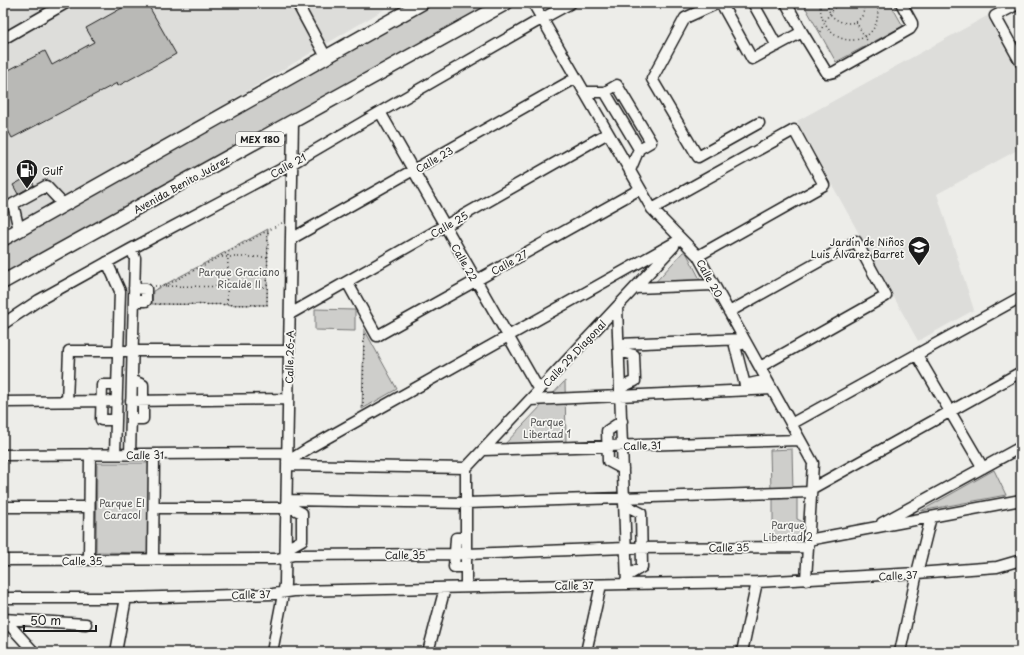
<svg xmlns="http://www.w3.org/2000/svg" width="1024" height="655" font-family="'Playpen Sans',sans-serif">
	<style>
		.built { fill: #ddddda }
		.green { fill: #cececb; stroke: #757574 }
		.building { fill: #b9b9b6; stroke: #1c1c1c }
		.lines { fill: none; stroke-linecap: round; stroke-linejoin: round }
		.minor-casing { stroke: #1c1c1c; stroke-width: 13 }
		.major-casing { stroke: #1c1c1c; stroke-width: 16 }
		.path { stroke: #1c1c1c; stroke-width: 1.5; stroke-dasharray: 1 3; stroke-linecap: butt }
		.minor { stroke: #f6f6f2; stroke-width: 10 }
		.major { stroke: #f6f6f2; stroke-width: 13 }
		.labels { text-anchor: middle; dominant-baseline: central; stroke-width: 3.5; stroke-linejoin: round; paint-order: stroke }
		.shield { fill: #f6f6f2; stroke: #5d5d5c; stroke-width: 1 }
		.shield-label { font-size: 9px; font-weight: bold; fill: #1c1c1c }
		.street-label { font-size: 10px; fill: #1c1c1c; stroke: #f6f6f2 }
		.poi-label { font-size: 10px; fill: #1c1c1c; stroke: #f6f6f2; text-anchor: start }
		.park-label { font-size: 10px; fill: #515151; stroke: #f6f6f2 }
	</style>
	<rect width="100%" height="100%" fill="#edede9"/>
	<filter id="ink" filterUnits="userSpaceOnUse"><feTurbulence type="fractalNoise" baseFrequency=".025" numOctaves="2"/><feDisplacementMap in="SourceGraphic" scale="8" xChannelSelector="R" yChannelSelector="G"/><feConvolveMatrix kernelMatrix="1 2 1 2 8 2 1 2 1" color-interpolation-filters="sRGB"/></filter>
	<g filter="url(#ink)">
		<!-- built -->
		<path class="built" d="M3 3H395L3 236Z
			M987 16 1021 77V148L937 194 974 310 918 341 797 121Z"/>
		<!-- green -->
		<path class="green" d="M434 3H493L3 278V247L277 91Z
			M803 3H890L903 26 836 62Z
			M268 229 267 305 152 304 153 291Z
			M683 252H686L703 285 651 287Z
			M315 309 355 310V331L315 330Z
			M364 329 397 389 362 409Z
			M565 381 566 445 502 447Z
			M792 449 793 491H771L770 450Z
			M97 463H149L148 553 96 552Z
			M994 470 1006 495 921 511Z
			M797 498V519L803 522 801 545H773V499Z"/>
		<!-- building -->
		<path class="building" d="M131 3H147L176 54 118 86 117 83 12 138 3 121V73L45 51 52 65 94 42 86 28Z
			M29 176 34 185 18 194 13 185Z"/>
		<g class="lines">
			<!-- minor casing -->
			<g class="minor-casing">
				<path id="minor" d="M297 3 326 57
					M533 3 652 209 698 256 813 463 806 580
					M718 3 685 18 652 79 698 157 759 123
					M721 3 752 59 802 32
					M753 3 777 46
					M786 3 802 32 827 73H830L834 72 910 29 912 26V23L901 3
					M1020 3 995 16 1021 63
					M3 39 66 3
					M584 92H605L617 85 651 142 639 149 605 92
					M380 112 539 390
					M630 172 631 168 639 149
					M652 209 794 130 824 185 698 256
					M19 230 13 204 46 186 64 205
					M291 239 576 78
					M107 262 120 291 115 454
					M347 282 377 336 640 189
					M635 288 714 285
					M134 301H146V289L134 288
					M617 307 627 584
					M729 312 856 241 886 296 760 367
					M290 314 608 133
					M3 324 39 300 131 249 293 163 387 108 536 22 571 3
					M746 343 735 346 745 385 767 380
					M619 344 744 339
					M619 351 634 355 635 381 620 388
					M917 355 983 468
					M530 400 772 389
					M67 401 69 351H289
					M131 401 288 399
					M3 402 117 401
					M131 419H143V385L132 380
					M116 420H101L102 385H117
					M622 421 607 431 608 461 623 469
					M791 424 1021 297
					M483 450 800 440
					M130 454 135 258 131 249
					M3 455 287 453
					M287 462 309 448 681 239
					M287 465 466 468
					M466 468 674 246
					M811 489 1021 372
					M287 500 466 503 811 492
					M625 505 641 513 642 567 627 576
					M3 507H89
					M154 508H286
					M882 523 1021 447
					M808 540 1021 500
					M286 549 302 540V513L286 505
					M153 559 154 454
					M3 560 277 559 294 555 466 554 626 548 808 547
					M89 560 90 454
					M466 567H454L456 538H466
					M466 587V468
					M3 598H126L273 594 294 591 627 584 757 582 917 573 997 567 1021 560
					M3 619 86 624
					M4 619 34 652
					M116 652 126 598
					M272 652 285 584 293 121
					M428 652 445 588
					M586 652 601 585
					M742 652 757 582
					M900 652 917 573 931 517"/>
			</g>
			<!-- major casing -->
			<g class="major-casing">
				<path id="major" d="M3 239 422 3
					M3 282 506 3"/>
			</g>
			<!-- path -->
			<path class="path" d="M820 3C820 53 886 52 877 3
				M827 3C828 7 829 12 831 15 839 24 855 27 862 16 864 12 864 7 864 3
				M856 22 868 42
				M821 32C824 19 831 11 841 3
				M222 257H268
				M155 286 267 287
				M165 286 282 223
				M155 304 267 305 268 231
				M227 304 228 253
				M363 407 364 333"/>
			<!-- minor -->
			<use href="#minor" class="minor"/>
			<!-- major -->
			<use href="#major" class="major"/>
		</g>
	</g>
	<!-- icons -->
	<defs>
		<g id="fuel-pin" transform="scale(1.15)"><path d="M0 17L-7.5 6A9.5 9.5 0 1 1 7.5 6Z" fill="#1c1c1c" stroke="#f6f6f2"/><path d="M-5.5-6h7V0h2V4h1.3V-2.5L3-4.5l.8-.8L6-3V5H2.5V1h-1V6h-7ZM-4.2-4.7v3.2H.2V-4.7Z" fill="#fff"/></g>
		<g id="school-pin" transform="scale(1.15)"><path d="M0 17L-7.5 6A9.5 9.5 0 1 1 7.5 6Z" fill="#1c1c1c" stroke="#f6f6f2"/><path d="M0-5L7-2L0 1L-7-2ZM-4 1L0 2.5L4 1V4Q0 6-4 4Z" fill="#fff"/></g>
	</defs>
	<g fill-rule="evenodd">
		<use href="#fuel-pin" x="27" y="170"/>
		<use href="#school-pin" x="919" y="247"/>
	</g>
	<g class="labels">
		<!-- shield labels -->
		<rect class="shield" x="236" y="132" width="48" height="14" rx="3"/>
		<g class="shield-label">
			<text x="260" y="139">MEX 180</text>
		</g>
		<!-- street labels -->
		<g class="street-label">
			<text transform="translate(434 159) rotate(-30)">Calle 23</text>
			<text transform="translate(288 165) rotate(-29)">Calle 21</text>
			<text transform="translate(181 184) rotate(-29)">Avenida Benito Juárez</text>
			<text transform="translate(449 224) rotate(-30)">Calle 25</text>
			<text transform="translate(465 262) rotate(60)">Calle 22</text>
			<text transform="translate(509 262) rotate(-29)">Calle 27</text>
			<text transform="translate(710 278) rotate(61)">Calle 20</text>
			<text transform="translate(574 353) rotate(-47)">Calle 29 Diagonal</text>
			<text transform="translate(289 357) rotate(-89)">Calle 26-A</text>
			<text transform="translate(642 445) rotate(-2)">Calle 31</text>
			<text x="145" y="454">Calle 31</text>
			<text transform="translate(729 547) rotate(-1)">Calle 35</text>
			<text x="405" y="554">Calle 35</text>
			<text x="82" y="560">Calle 35</text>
			<text transform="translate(898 575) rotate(-3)">Calle 37</text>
			<text transform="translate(574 585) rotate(-1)">Calle 37</text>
			<text transform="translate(251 594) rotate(-2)">Calle 37</text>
		</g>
		<!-- poi labels -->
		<g class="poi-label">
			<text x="42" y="170">Gulf</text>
			<text x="904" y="241" text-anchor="end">Jardín de Niños<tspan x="904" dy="12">Luis Álvarez Barret</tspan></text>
		</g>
		<!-- park labels -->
		<g class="park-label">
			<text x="239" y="271">Parque Graciano<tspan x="239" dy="12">Ricalde II</tspan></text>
			<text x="547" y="421">Parque<tspan x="547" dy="12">Libertad 1</tspan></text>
			<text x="122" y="502">Parque El<tspan x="122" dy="12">Caracol</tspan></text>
			<text x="788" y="524">Parque<tspan x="788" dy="12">Libertad 2</tspan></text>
		</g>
	</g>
	<!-- margin -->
	<rect width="1024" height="655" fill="none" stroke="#f6f6f2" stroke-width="16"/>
	<rect x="8" y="8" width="1008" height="639" fill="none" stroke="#1c1c1c" stroke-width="1.5" filter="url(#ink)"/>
	<!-- scale -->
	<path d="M24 625v6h72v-6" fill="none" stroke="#1c1c1c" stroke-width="2"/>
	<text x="30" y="625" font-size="12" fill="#1c1c1c" stroke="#f6f6f2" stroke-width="3" paint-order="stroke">50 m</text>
</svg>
